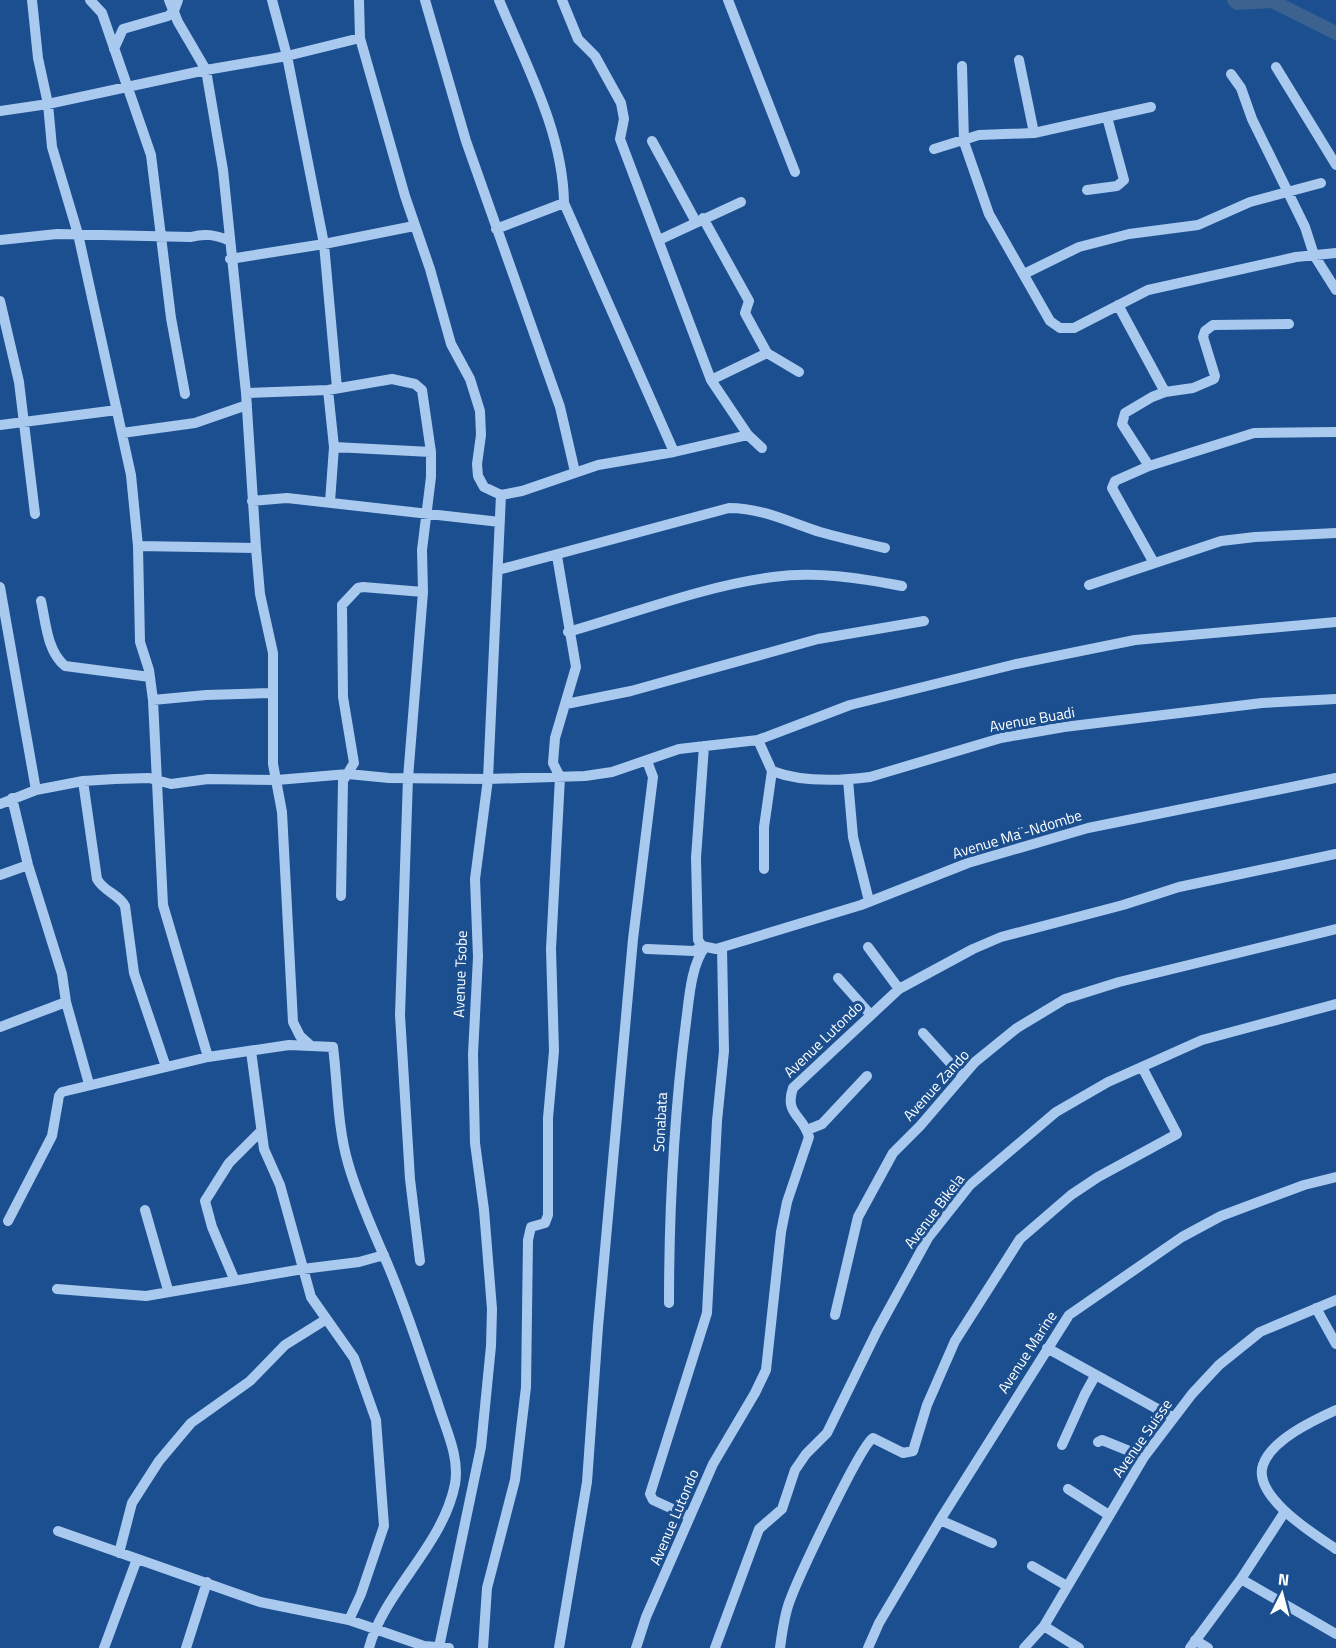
<svg xmlns="http://www.w3.org/2000/svg" width="1336" height="1648" font-family="'Titillium Web',sans-serif">
	<style>
		.lines { fill: none; stroke-linecap: round; stroke-linejoin: round }
		.river { stroke: #3c6290; stroke-width: 14 }
		.minor { stroke: #a9c9ee; stroke-width: 10 }
		.labels { text-anchor: middle; dominant-baseline: central; stroke-width: 6; stroke-linejoin: round; paint-order: stroke }
		.street-label { font-size: 15px; fill: #fff; stroke: #1b4f8f }
	</style>
	<rect width="100%" height="100%" fill="#1b4f8f"/>
	<g class="lines">
		<!-- river -->
		<path class="river" d="M1234 0 1237 3 1272 1 1336 33"/>
		<!-- minor -->
		<path class="minor" d="M32 0 38 58 48 104 52 147 78 234 131 475 138 546 140 642 149 670 153 700 163 905 208 1057
			M90 0 102 13 151 155 171 318 185 394
			M169 0 178 22 206 70 223 170 246 393 256 548 260 594 273 653V764L282 812 293 1022 300 1036 310 1045
			M272 0 287 56 324 244 337 388
			M359 0 360 38 405 196 430 269 451 344 470 379 480 411 481 435 477 464 478 476 484 487 501 495 522 491 598 465 674 452 748 435
			M425 0 466 141 560 407 575 472
			M499 0C526 65 563 132 564 203L674 452
			M562 0 578 39 595 56 621 103 624 119 620 139 711 380 748 435 762 448
			M728 0 795 172
			M114 49 123 29 168 16 174 11 178 0
			M1019 60 1034 133
			M962 66 964 142 989 214 1050 321 1060 328H1074L1148 290 1296 257 1336 253
			M1276 67 1336 165
			M1231 74 1241 88 1252 119 1305 227 1314 255 1336 290
			M0 111 48 104 206 70 287 56 360 38
			M652 141 696 222
			M934 149 979 135 1034 133 1151 107
			M1087 190 1117 186 1124 180 1107 117
			M703 218 749 301 745 313 767 353 799 372
			M496 229 564 203
			M0 240 57 234 191 237C205 233 215 235 228 240
			M659 240 741 202
			M230 259 324 244 414 226
			M1024 274 1079 247 1129 234 1198 225 1250 202 1321 183
			M0 301 19 382 35 514
			M1118 305 1165 392
			M711 380 767 353
			M328 390 334 447 330 502
			M246 393 328 390 392 379 415 384 422 390 431 452V477L422 550 423 592 408 778 400 1015 410 1179 420 1261
			M0 425 117 410
			M122 433 195 423 247 405
			M334 447 431 452
			M1149 466 1122 424 1125 413 1152 397 1165 392 1193 388 1214 379 1215 376 1203 337 1205 331 1213 325 1289 324
			M252 501 287 498 500 522
			M138 546 256 548
			M1154 563 1112 488 1115 481 1149 466 1254 433 1336 432
			M498 570 729 508C762 508 789 522 820 532 841 538 863 543 885 548
			M1089 585 1221 541 1255 537 1336 533
			M0 587 36 790
			M41 601C46 623 47 651 65 666L150 677
			M568 632C635 613 704 586 773 577 816 571 860 578 902 586
			M153 700 206 695 271 693
			M566 704 631 691 818 639 924 621
			M758 740 772 771C801 782 839 781 870 777L1001 738 1064 727 1262 703 1336 699
			M704 746 696 858 698 940 702 946 716 949 861 905 968 863 1088 828 1336 778
			M848 780 853 837 869 901
			M83 781 97 879C104 892 119 894 125 906L134 973 166 1067
			M12 798 28 865 62 974 66 1002 89 1084
			M0 804 36 790 83 781 115 779 149 778 171 784 208 779 277 780 348 774 389 778 488 779 585 776 612 772 679 749 758 740 850 705 1016 664 1135 640 1336 622
			M764 869V827L772 771
			M0 875 28 865
			M341 896 343 781 354 763 343 697 342 605 358 588 363 587 423 592
			M868 947 899 989
			M647 949 694 951 702 946
			M838 978 870 1014
			M0 1027 66 1002
			M923 1033 962 1076
			M251 1051 264 1149 280 1185 311 1297 354 1358 376 1420 384 1526 361 1594 349 1620
			M807 1130 822 1124 867 1076
			M145 1210 168 1290
			M8 1221 52 1136 59 1096 62 1092 208 1057 289 1045 333 1047C338 1086 337 1125 348 1163 357 1195 371 1226 384 1256 405 1303 420 1353 437 1401 445 1428 460 1456 455 1484 443 1546 384 1591 369 1648
			M235 1281 212 1227 205 1201 229 1163 261 1131
			M57 1289 146 1296 303 1269 359 1262 384 1255
			M669 1303C669 1208 674 1116 686 1022 689 1000 691 965 705 947
			M1316 1308 1336 1344
			M835 1315 858 1217 893 1153 920 1126 975 1062 1017 1028 1065 999 1119 982 1336 929
			M1047 1348 1172 1417
			M1336 1410C1314 1420 1271 1440 1263 1465 1252 1496 1315 1535 1336 1549
			M1098 1442 1102 1440 1144 1457
			M1062 1445 1085 1394 1095 1376
			M1068 1489 1109 1515
			M690 1517 653 1500 650 1494 707 1313 717 1121 724 1051 722 948
			M940 1520 992 1543
			M58 1531 260 1602 349 1620 424 1646 449 1648
			M119 1553 132 1503 159 1461 191 1423 250 1381 285 1345 325 1320
			M1032 1566 1067 1586
			M1241 1579 1336 1634
			M1044 1626 1079 1648
			M1195 1640 1208 1648
			M439 1647 481 1447 491 1346 492 1309 484 1210 475 1143 473 1054 478 957 475 879 488 779 501 495
			M104 1648 137 1559
			M186 1648 207 1582
			M483 1648 487 1588 515 1480 526 1387 528 1240 531 1227 545 1223 548 1215V1118L554 1051 551 949 560 777 553 763 555 738 576 667 557 556
			M559 1648 587 1482 598 1327 633 939 653 777 647 761
			M636 1648 646 1617 713 1464 755 1393 766 1370 781 1232 787 1202 809 1137C803 1115 784 1114 793 1088L899 989 973 949 1001 937 1123 905 1179 887 1336 854
			M715 1648 759 1529 782 1509 795 1470 806 1454 827 1433 877 1331 928 1238 970 1185 1056 1112 1108 1082 1202 1040 1336 1004
			M780 1648C782 1633 784 1617 789 1603 797 1580 860 1446 873 1438L903 1453 913 1451 927 1405 955 1341 1020 1239 1071 1195 1098 1177 1177 1134 1142 1067
			M868 1648 879 1623 940 1520 1069 1315 1182 1237 1221 1216 1304 1185 1336 1177
			M1024 1648 1044 1626 1144 1457 1192 1394 1219 1365 1260 1332 1336 1300
			M1190 1648 1241 1579 1284 1513"/>
	</g>
	<g class="labels">
		<!-- street labels -->
		<g class="street-label">
			<text transform="translate(1032 719) rotate(-10)">Avenue Buadi</text>
			<text transform="translate(1017 834) rotate(-17)">Avenue Ma¨-Ndombe</text>
			<text transform="translate(460 974) rotate(-88)">Avenue Tsobe</text>
			<text transform="translate(823 1039) rotate(-44)">Avenue Lutondo</text>
			<text transform="translate(936 1085) rotate(-48)">Avenue Zando</text>
			<text transform="translate(660 1122) rotate(-87)">Sonabata</text>
			<text transform="translate(934 1211) rotate(-53)">Avenue Bikela</text>
			<text transform="translate(1027 1352) rotate(-57)">Avenue Marine</text>
			<text transform="translate(1142 1438) rotate(-55)">Avenue Suisse</text>
			<text transform="translate(674 1517) rotate(-67)">Avenue Lutondo</text>
		</g>
	</g>
	<!-- north arrow -->
	<g transform="translate(1282 1594) rotate(6)" stroke="#1b4f8f" stroke-width="4.5" paint-order="stroke">
	<path d="M0-4.5L10 22L0 15L-10 22Z" fill="#ffffff"/>
	<text y="-9" font-size="16" font-weight="bold" text-anchor="middle" fill="#ffffff">N</text>
	</g>
</svg>
